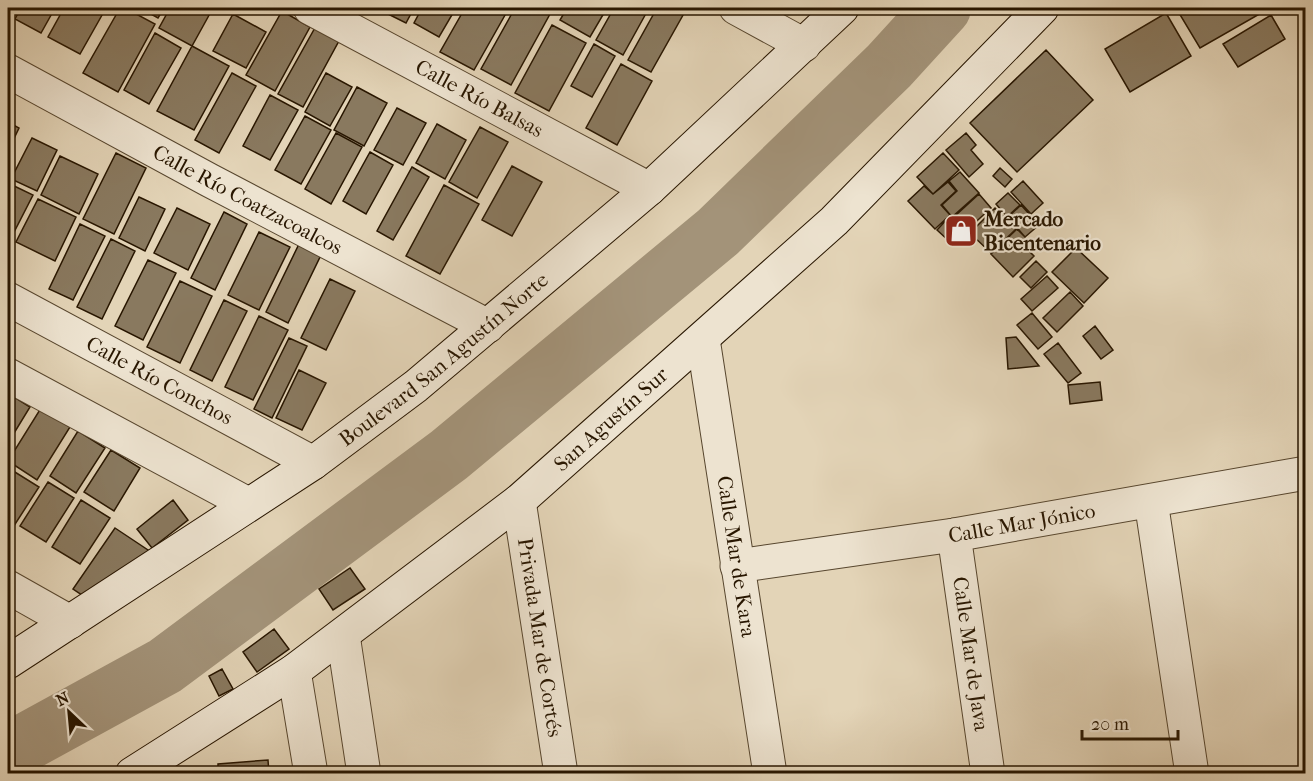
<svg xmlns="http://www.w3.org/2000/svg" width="1313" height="781" font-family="'IM FELL French Canon',serif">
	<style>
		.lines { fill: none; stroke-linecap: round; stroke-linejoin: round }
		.river { stroke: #a39379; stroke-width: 58 }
		.building { fill: #89795f; stroke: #281600; stroke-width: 1.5 }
		.street-casing { stroke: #57462e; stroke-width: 35 }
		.secondary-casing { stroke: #281600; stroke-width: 35 }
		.street { stroke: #ede3d0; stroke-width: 33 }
		.secondary { stroke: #ede3d0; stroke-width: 33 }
		.labels { text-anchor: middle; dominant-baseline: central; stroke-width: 4.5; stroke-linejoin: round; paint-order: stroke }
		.street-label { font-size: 21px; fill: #281600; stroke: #ede3d0 }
		.poi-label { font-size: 21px; font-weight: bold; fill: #281600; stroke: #ede3d0; text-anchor: start }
	</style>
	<rect width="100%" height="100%" fill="#e3d4b7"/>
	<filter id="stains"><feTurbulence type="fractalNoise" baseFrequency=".00333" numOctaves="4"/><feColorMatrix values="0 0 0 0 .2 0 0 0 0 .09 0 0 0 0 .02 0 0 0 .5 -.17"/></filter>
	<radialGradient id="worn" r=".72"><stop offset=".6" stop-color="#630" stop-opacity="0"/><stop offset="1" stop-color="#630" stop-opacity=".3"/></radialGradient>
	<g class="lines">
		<!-- river -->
		<path class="river" d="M8 752 165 666 449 455 718 232 889 66 942 8"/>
	</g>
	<!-- building -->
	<path class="building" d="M21 8H55L41 33 15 19Z
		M64 8H106L80 54 48 37Z
		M120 8H125L155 24 118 92 83 73Z
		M140 8H164L158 18Z
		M170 8H213L192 46 159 28Z
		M376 8H414L406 23Z
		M422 8H456L439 37 414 23Z
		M465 8H509L474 70 440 52Z
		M515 8H539L550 14 511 85 481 69Z
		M567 8H607L590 37 560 20Z
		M614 8H649L623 55 596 40Z
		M657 8H687L651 72 628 60Z
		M1176 8H1270L1200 48Z
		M282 11 310 27 275 91 246 75Z
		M1166 13 1191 56 1130 92 1105 49Z
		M233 14 266 32 246 68 213 51Z
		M1271 15 1285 39 1238 67 1223 44Z
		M552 25 586 43 549 111 515 93Z
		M316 26 340 39 303 107 278 94Z
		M155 33 181 48 149 104 124 90Z
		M594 44 615 56 592 97 571 86Z
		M192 46 229 66 194 130 157 111Z
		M1046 50 1093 100 1017 172 970 123Z
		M621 64 652 81 617 145 586 128Z
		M232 73 256 86 219 153 195 140Z
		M326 73 352 87 330 126 305 112Z
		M357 87 387 103 364 146 334 130Z
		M270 95 298 110 270 160 243 146Z
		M397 108 426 123 403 165 374 150Z
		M305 116 331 130 301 184 275 170Z
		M8 122 19 128 8 151Z
		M437 124 466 140 445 179 416 163Z
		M480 127 508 142 477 198 449 182Z
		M336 133 362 147 331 204 305 189Z
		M966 133 976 145 971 150 983 164 969 177 946 150Z
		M32 138 57 150 37 191 11 179Z
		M370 152 393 165 366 214 343 201Z
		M116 153 146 168 114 234 83 219Z
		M943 153 959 170 933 194 917 177Z
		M60 156 98 174 79 214 41 195Z
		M512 166 542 182 512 236 482 220Z
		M412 167 429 177 393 240 377 231Z
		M1000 168 1012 179 1005 187 993 176Z
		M960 172 979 193 952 217 942 205 957 191 949 181Z
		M1023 181 1043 203 1031 214 1011 192Z
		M948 182 956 191 941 205 950 215 935 229 908 201 924 186 933 194Z
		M8 183 33 195 10 240 8 239Z
		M444 185 479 204 440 274 406 256Z
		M1008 193 1020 205 1007 217 996 204Z
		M979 194 991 208 967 230 955 216Z
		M139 197 165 209 145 251 119 238Z
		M38 199 76 217 55 261 16 242Z
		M1021 205 1039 225 1025 237 1008 217Z
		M177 208 210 224 188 270 154 253Z
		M995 208 1016 229 991 253 970 233Z
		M224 212 247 224 215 290 191 278Z
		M950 216 964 228 950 242 937 230Z
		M80 224 105 236 73 300 49 289Z
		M1017 229 1027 239 1022 244 1034 256 1013 277 991 254Z
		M259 232 290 247 259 310 228 295Z
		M111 239 135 251 102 319 77 307Z
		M299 244 321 255 288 323 266 312Z
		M1076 248 1108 278 1084 303 1052 272Z
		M148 260 176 273 143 340 115 326Z
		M1036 261 1047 272 1031 288 1020 277Z
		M1047 276 1058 288 1032 311 1021 299Z
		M330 279 355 291 326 350 301 338Z
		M180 281 212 296 180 363 147 347Z
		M1070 292 1083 306 1057 332 1043 318Z
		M224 300 247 311 212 381 190 370Z
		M1032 313 1052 337 1038 349 1017 325Z
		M259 316 288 330 253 400 225 387Z
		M1095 326 1113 350 1101 359 1083 336Z
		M1016 337 1039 366 1008 369 1006 338Z
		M289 338 307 346 272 418 254 409Z
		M1058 343 1081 373 1068 383 1044 354Z
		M299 370 326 383 302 430 276 418Z
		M1100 382 1102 400 1070 404 1068 385Z
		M8 393 30 407 8 443Z
		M41 408 70 427 37 480 8 461Z
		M78 431 105 448 76 493 50 476Z
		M111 450 140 468 114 511 84 492Z
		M10 469 39 487 10 532 8 531V473Z
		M48 482 74 498 46 542 20 526Z
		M81 500 110 518 80 564 52 547Z
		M173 500 188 520 152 548 137 529Z
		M115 528 151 552 88 599 73 589Z
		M350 568 365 589 333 610 319 589Z
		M274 629 289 649 257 672 243 652Z
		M222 669 233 689 219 696 209 676Z
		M268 760 269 774H218V764Z"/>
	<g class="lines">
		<!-- street casing -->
		<g class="street-casing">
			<g id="street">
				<path id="s1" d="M310 8 649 189"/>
				<path d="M736 8 804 45"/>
				<path id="s2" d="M8 71 209 180 488 326"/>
				<path id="s3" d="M8 299 313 463"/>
				<path id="s4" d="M703 339 770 774"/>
				<path d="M8 375 248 504"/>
				<path id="s5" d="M519 501 561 774"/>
				<path d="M1151 501 1192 774"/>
				<path id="s6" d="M954 535 988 774"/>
				<path id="s7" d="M737 566 954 535 1306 473"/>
				<path d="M8 587 70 622"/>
				<path d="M343 635 364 774"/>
				<path d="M294 671 311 774"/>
			</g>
		</g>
		<!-- secondary casing -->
		<g class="secondary-casing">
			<g id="secondary">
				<path id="s8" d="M8 662 313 463 416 386 649 189 842 8"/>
				<path id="s9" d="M132 774 294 671 519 501 834 221 1042 8"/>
			</g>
		</g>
		<!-- street -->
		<use href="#street" class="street"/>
		<!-- secondary -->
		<use href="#secondary" class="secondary"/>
	</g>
	<!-- icons -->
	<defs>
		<g id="shop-square" transform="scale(1.725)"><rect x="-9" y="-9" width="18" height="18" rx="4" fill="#8f2418" stroke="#ede3d0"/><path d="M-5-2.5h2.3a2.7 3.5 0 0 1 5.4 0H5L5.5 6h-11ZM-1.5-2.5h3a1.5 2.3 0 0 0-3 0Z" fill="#fff"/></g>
	</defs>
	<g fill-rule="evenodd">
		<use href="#shop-square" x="961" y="231"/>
	</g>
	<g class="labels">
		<!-- street labels -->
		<g class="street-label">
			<text stroke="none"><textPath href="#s1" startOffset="192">Calle Río Balsas</textPath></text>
			<text stroke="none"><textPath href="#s2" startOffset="272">Calle Río Coatzacoalcos</textPath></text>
			<text stroke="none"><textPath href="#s8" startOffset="531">Boulevard San Agustín Norte</textPath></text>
			<text stroke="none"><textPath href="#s3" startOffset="172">Calle Río Conchos</textPath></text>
			<text stroke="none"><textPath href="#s9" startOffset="597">San Agustín Sur</textPath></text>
			<text stroke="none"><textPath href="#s7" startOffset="288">Calle Mar Jónico</textPath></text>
			<text stroke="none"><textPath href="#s4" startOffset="220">Calle Mar de Kara</textPath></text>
			<text stroke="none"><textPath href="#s5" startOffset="138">Privada Mar de Cortés</textPath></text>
			<text stroke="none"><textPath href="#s6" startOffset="120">Calle Mar de Java</textPath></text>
		</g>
		<!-- poi labels -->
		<g class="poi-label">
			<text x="984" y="219">Mercado<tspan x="984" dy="24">Bicentenario</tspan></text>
		</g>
	</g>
	<!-- margin -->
	<rect width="1313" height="781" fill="none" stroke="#e3d4b7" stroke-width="30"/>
	<rect x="9" y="9" width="1295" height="763" fill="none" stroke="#281600" stroke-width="3"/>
	<rect x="15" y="15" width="1283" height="751" fill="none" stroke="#281600" stroke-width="1.5"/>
	<!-- north arrow -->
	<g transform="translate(69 712) rotate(334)" stroke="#ede3d0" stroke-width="4.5" paint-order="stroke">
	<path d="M0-4.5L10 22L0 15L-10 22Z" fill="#281600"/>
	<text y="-9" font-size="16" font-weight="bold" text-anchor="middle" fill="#281600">N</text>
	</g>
	<!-- scale -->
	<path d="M1082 730v9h96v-9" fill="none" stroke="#281600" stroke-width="3"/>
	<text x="1091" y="730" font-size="18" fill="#281600" stroke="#ede3d0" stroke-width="4.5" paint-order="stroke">20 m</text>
	<rect width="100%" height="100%" filter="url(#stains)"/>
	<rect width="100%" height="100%" fill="url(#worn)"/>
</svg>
